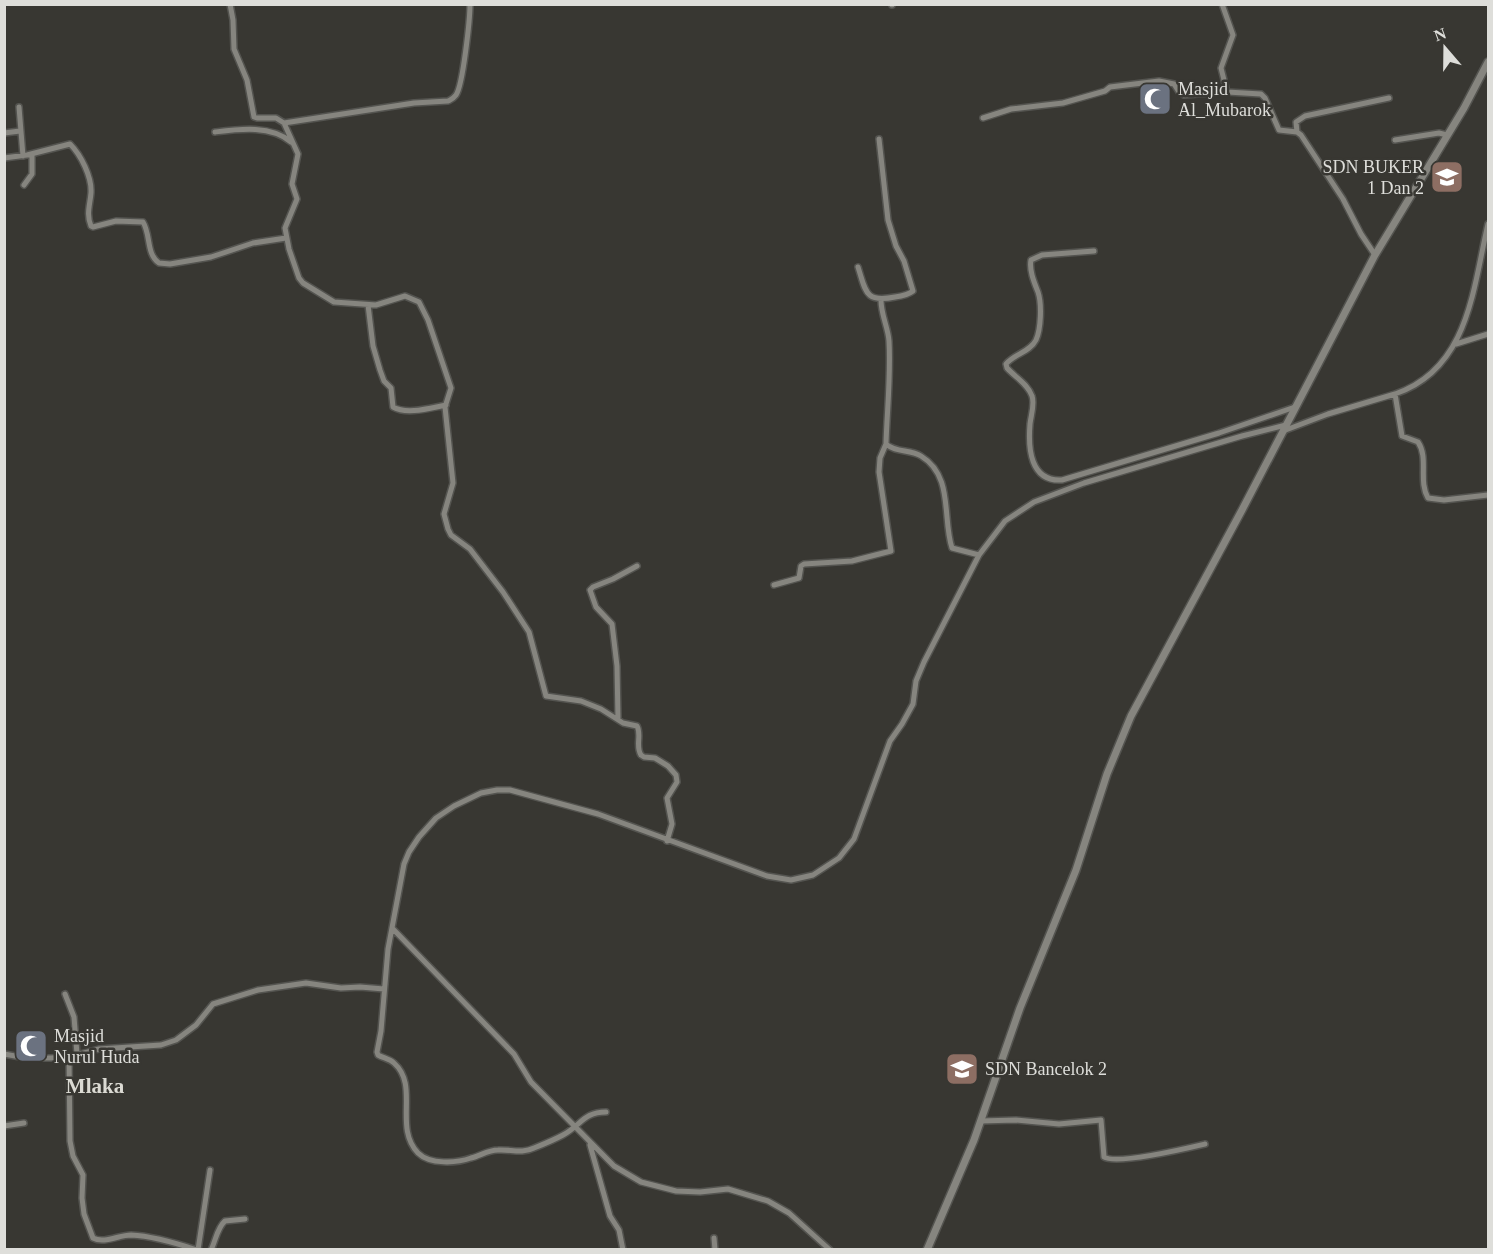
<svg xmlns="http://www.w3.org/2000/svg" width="1493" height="1254" font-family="Georgia,serif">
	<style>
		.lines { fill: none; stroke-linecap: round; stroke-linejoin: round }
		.minor-casing { stroke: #545450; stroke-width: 8 }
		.tertiary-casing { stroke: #545450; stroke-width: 10 }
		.minor { stroke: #86857f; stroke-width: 5 }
		.tertiary { stroke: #86857f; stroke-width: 7 }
		.labels { text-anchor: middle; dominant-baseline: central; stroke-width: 5; stroke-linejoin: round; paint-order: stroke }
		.poi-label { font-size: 18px; fill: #dededa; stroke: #383732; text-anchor: start }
		.quarter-label { font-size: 21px; font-weight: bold; fill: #dbdad3; stroke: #383732 }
	</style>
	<rect width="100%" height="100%" fill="#383732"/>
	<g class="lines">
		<!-- minor casing -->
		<g class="minor-casing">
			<path id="minor" d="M230 4 233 20 234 49 247 80 254 117 257 118H276L284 123 298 154 292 184 297 199 285 228 289 249 299 278 303 283 334 302 376 305 405 296 419 302 428 320 451 388 445 407 453 483 444 514 448 529 451 535 470 549 503 592 529 632 546 696 581 701 601 709 623 723 637 726C642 735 635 746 641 755L644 757 655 758 668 766 676 775 677 782 667 798 672 824 667 841
				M892 4V5
				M1222 4 1233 35 1221 68 1227 92
				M19 107 23 156
				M983 118 1011 109 1063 103 1105 91 1110 87 1159 81 1174 84 1179 92 1184 95 1227 92 1261 94 1265 98 1279 130 1297 132 1301 135 1343 199 1361 234 1375 255
				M284 123 414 103 448 101C452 99 453 99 456 95 463 85 470 19 470 4
				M215 132C240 129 271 125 291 142
				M1297 132 1296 122 1305 116 1389 98
				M4 133 20 131
				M1395 140 1439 133 1447 135
				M4 158 27 155 70 144C81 155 92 177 91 193 90 205 86 214 91 226L93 227 116 221 143 222C151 235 146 254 159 263L170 264 211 257 253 243 286 238
				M24 185 32 174V154
				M1094 251 1042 255 1031 260C1029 270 1034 282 1038 292 1042 304 1041 329 1036 340 1030 352 1014 354 1006 364L1007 368C1015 377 1028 384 1032 396 1035 404 1031 415 1030 424 1028 448 1030 482 1062 480L1219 433 1295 407
				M858 267C866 292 865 303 895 297 902 296 908 295 913 291L904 261 896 246 888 220 879 139
				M881 300C881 315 888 327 889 341 891 376 887 410 886 444 896 453 910 449 921 456 954 476 942 518 952 548L979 555
				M368 305 373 346 380 370 384 381 391 388 393 407C407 415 430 408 446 405
				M1456 344 1488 334
				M1395 394C1469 369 1473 288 1488 224
				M1283 431 1328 414 1395 394 1402 436 1418 442C1429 458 1418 481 1428 498L1444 500 1488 495
				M774 585 799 578 801 566 804 564 852 561 891 551 879 472 880 458 886 444
				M618 719 617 666 612 624 596 607 590 590 593 587 613 579 637 566
				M393 929 514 1054 531 1082 614 1166 641 1182 676 1191 700 1192 728 1189 768 1201 789 1213 830 1250
				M65 994 74 1017 77 1054
				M4 1054 26 1058H50L69 1057 99 1049 161 1045 176 1040 196 1025 213 1004 258 990 306 983 341 988 360 987 384 989
				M69 1057 70 1141 73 1156 83 1175 82 1198 84 1214 93 1238C104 1244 119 1235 131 1235 153 1236 176 1243 197 1250
				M606 1112C584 1112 581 1125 563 1135 554 1140 544 1144 534 1148 522 1154 510 1149 498 1150 488 1150 480 1156 471 1158 457 1163 430 1165 418 1153 393 1127 420 1086 394 1063 390 1059 383 1058 378 1055L377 1052 381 1031 388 949 404 864 409 852 419 837 436 818 454 806 481 793 497 790H510L598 814 767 876 791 880 813 875 839 858 854 839 890 741 902 724 913 704 916 681 924 662 979 555 1005 521 1034 502 1084 483 1242 436 1286 425
				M980 1121 1016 1120 1059 1124 1101 1120 1104 1157C1116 1165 1188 1148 1205 1144
				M4 1126 24 1123
				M590 1145 610 1216 619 1230 623 1250
				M714 1238 715 1250
				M198 1250 210 1170
				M211 1250C216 1240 217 1228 225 1221L245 1219"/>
		</g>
		<!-- tertiary casing -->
		<g class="tertiary-casing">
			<path id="tertiary" d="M927 1250 974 1140 1020 1008 1076 870 1107 774 1131 716 1242 510 1375 255 1464 108 1488 62"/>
		</g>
		<!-- minor -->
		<use href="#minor" class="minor"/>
		<!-- tertiary -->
		<use href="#tertiary" class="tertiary"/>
	</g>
	<!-- icons -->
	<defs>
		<g id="mosque-square" transform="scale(1.725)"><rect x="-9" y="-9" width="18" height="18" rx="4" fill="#6b7280" stroke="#383732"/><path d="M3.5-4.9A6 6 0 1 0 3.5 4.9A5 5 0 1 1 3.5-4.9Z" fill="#fff"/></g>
		<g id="school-square" transform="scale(1.725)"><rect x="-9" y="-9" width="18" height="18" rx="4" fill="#8d6e63" stroke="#383732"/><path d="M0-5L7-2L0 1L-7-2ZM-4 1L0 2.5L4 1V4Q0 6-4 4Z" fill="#fff"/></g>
	</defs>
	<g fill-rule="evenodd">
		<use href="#mosque-square" x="1155" y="99"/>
		<use href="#school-square" x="1447" y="177"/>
		<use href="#mosque-square" x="31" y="1046"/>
		<use href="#school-square" x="962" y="1069"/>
	</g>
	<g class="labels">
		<!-- poi labels -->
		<g class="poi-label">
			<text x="1178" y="89">Masjid<tspan x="1178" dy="21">Al_Mubarok</tspan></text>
			<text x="1424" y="167" text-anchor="end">SDN BUKER<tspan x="1424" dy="21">1 Dan 2</tspan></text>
			<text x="54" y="1036">Masjid<tspan x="54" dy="21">Nurul Huda</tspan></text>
			<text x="985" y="1069">SDN Bancelok 2</text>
		</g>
		<!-- quarter labels -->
		<g class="quarter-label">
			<text x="95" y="1086">Mlaka</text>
		</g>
	</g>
	<!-- border -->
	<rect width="1493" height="1254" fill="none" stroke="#dededa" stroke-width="12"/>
	<!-- north arrow -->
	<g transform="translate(1445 48) rotate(340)" stroke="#383732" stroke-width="4.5" paint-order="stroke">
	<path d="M0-4.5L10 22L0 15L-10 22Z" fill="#dededa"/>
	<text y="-9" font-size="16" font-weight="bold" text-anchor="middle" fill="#dededa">N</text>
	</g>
</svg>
